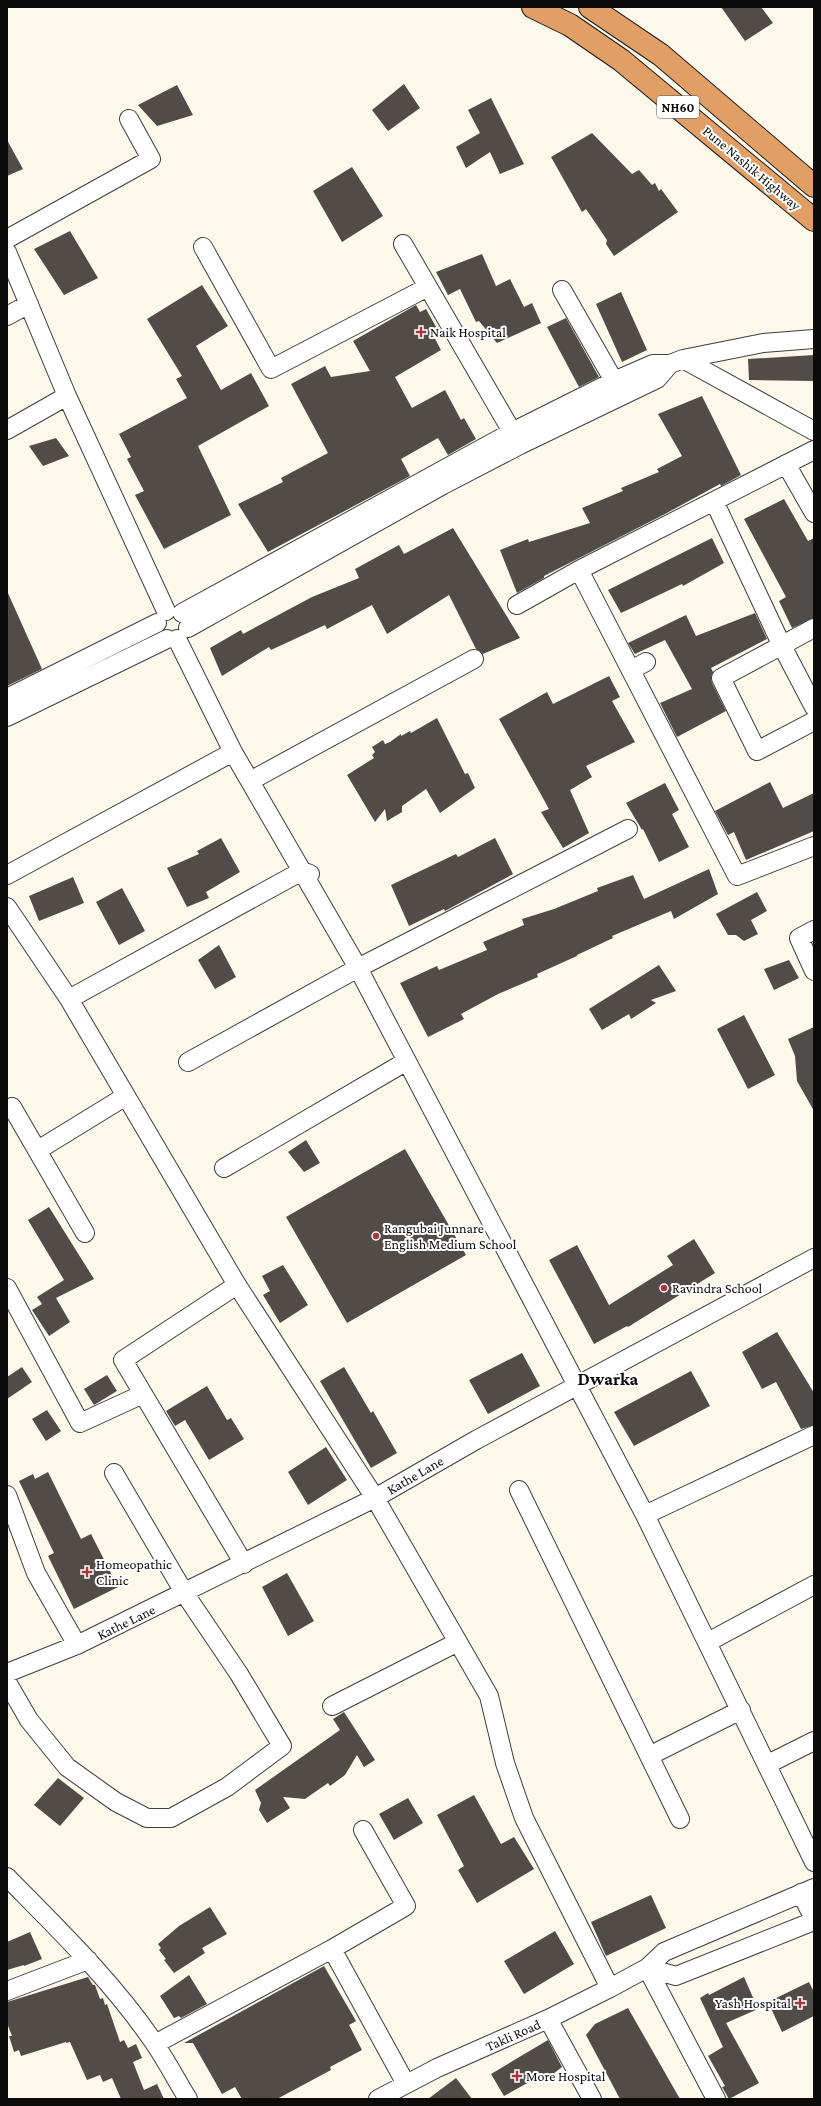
<svg xmlns="http://www.w3.org/2000/svg" width="821" height="2106" font-family="'Crimson Pro',serif">
	<style>
		.building { fill: #524c49 }
		.lines { fill: none; stroke-linecap: round; stroke-linejoin: round }
		.minor-casing { stroke: #3e3e3e; stroke-width: 20 }
		.highway-casing { stroke: #1c1c1c; stroke-width: 24 }
		.minor { stroke: #fff; stroke-width: 18 }
		.highway { stroke: #e19e65; stroke-width: 22 }
		.poi-dot { fill: #a8363b; stroke: #fff; stroke-width: 1.5 }
		.labels { text-anchor: middle; dominant-baseline: central; stroke-width: 4; stroke-linejoin: round; paint-order: stroke }
		.shield { fill: #fff; stroke: #545454; stroke-width: 1 }
		.shield-label { font-size: 13px; font-weight: bold; fill: #0b0b0b }
		.street-label { font-size: 14px; fill: #0b0b0b; stroke: #fff }
		.poi-label { font-size: 14px; fill: #0b0b0b; stroke: #fff; text-anchor: start }
		.district-label { font-size: 18px; font-weight: bold; fill: #0b0b0b; stroke: #fff }
	</style>
	<rect width="100%" height="100%" fill="#fcf9eb"/>
	<!-- building -->
	<path class="building" d="M721 7H761L773 23 745 41Z
		M404 84 420 108 388 131 372 110Z
		M177 85 193 115 157 126 138 105Z
		M491 98 524 164 500 174 490 152 466 168 456 147 480 133 468 110Z
		M592 133 632 174 639 170 652 185 655 183 659 191 661 189 678 212 614 256 606 244 607 240 586 209 582 212 551 157Z
		M7 140 23 169 7 176Z
		M352 167 383 216 342 242 313 191Z
		M70 231 98 278 64 295 34 249Z
		M482 254 496 286 510 279 524 307 532 303 541 323 497 343 479 321 476 322 460 289 448 295 436 272Z
		M202 285 228 326 196 346 221 390 251 373 269 406 198 446 231 515 164 549 135 495 144 491 127 459 131 457 119 434 187 398 176 379 182 376 147 319Z
		M621 292 647 350 622 362 596 304Z
		M416 305 420 312 426 309 440 334 434 337 441 350 395 377 412 408 445 390 461 420 464 418 476 439 448 455 438 438 401 459 410 476 268 552 238 504 283 482 281 478 328 453 291 384 325 366 331 377 370 371 353 341Z
		M566 318 599 377 579 387 547 327Z
		M814 355V381L749 380 748 359Z
		M702 396 741 475 721 486 720 484 665 514 544 576V578L517 593 500 550 528 539 529 542 590 523 582 508 623 491 621 488 659 472 657 469 682 456 658 414Z
		M56 438 69 456 43 466 29 446Z
		M784 499 808 541 814 538V618L792 628 779 601 786 597 744 519Z
		M453 528 520 638 483 654 476 649 449 595 387 634 372 605 327 629 325 625 271 650 269 647 222 676 210 648 241 630 243 634 312 597 359 578 355 569 399 545 404 554Z
		M712 538 724 563 683 586 682 584 621 613 608 590Z
		M7 591 42 669 7 686Z
		M755 613 767 639 711 668 713 672 711 677 712 683 726 711 677 737 660 703 692 689 665 640 635 654 628 643 686 615 696 636Z
		M609 676 620 697 612 701 635 742 586 766 592 777 570 790 589 833 563 848 541 812 549 809 499 719 547 692 553 704Z
		M437 718 465 774 468 773 475 788 440 813 426 789 402 806V812L387 821 385 809 375 822 347 775 374 758 372 755 375 752 372 747 383 740 385 744 390 742 401 734V736L410 731 411 733Z
		M770 782 783 808 814 793V831L746 860 734 832 728 835 715 811Z
		M665 783 679 810 672 814 689 847 659 862 643 829 642 830 626 803Z
		M221 838 240 872 206 892 209 898 187 907 167 868 199 854 197 851Z
		M495 838 513 874 445 911 444 909 409 926 391 885 456 854 458 857Z
		M709 869 718 894 674 919 671 911 612 936 613 938 577 955V956L537 974 538 977 498 994 461 1014 464 1019 428 1037 400 983 437 966 439 970 487 950 483 942 524 925 522 919 554 909 598 891 597 888 633 875 644 899Z
		M73 877 84 903 39 921 29 896Z
		M122 888 145 931 119 945 96 902Z
		M757 892 767 911 751 920 758 934 744 941 736 935H728L716 914Z
		M219 945 236 977 215 989 198 960Z
		M789 960 799 978 774 990 764 969Z
		M659 965 676 991 651 1000 656 1003 631 1019 629 1014 602 1030 589 1009Z
		M744 1015 775 1075 748 1089 717 1029Z
		M814 1027V1111L797 1081 795 1056 788 1039Z
		M306 1140 320 1163 304 1172 288 1152Z
		M405 1149 466 1255 347 1323 286 1217Z
		M49 1207 94 1279 56 1298 70 1322 49 1336 32 1310 42 1304 37 1297 64 1280 28 1220Z
		M694 1239 715 1273 628 1327 627 1326 594 1344 549 1260 577 1245 609 1305 673 1265 667 1256Z
		M283 1265 308 1305 280 1323 263 1295 270 1291 262 1276Z
		M777 1332 814 1393V1425L801 1429 776 1382 762 1389 742 1352Z
		M522 1353 540 1386 488 1414 469 1380Z
		M22 1367 32 1382 7 1399V1377Z
		M344 1367 371 1413 373 1411 397 1453 371 1468 320 1381Z
		M691 1371 710 1406 634 1446 614 1412Z
		M107 1375 117 1391 94 1405 84 1389Z
		M207 1386 227 1420 231 1418 244 1439 209 1460 185 1420 175 1426 166 1411Z
		M47 1410 61 1431 46 1441 32 1419Z
		M326 1447 347 1480 308 1505 288 1472Z
		M48 1472 81 1539 91 1534 118 1587 74 1609 48 1556 54 1553 19 1481 33 1474 35 1479Z
		M287 1573 314 1621 288 1636 262 1587Z
		M344 1712 375 1760 364 1767 357 1755 345 1775 330 1786 328 1783 305 1799 283 1797 290 1808 267 1823 259 1810 261 1803 255 1790 340 1730 333 1719Z
		M58 1778 84 1798 60 1826 34 1805Z
		M474 1795 501 1844 514 1837 534 1869 477 1903 458 1870 464 1866 437 1815Z
		M408 1798 423 1823 394 1840 379 1814Z
		M651 1895 666 1928 606 1956 591 1922Z
		M210 1907 227 1934 202 1948 205 1953 174 1973 164 1960 166 1959 159 1950 161 1948 158 1944 179 1926Z
		M555 1931 574 1964 524 1994 504 1961Z
		M30 1932 42 1959 24 1966V1965L7 1970V1942Z
		M324 1966 356 2021 349 2025 362 2050 330 2067 331 2070 277 2099H242L235 2087 222 2094 193 2043H184Z
		M189 1975 207 2004 181 2018 179 2016 174 2018 160 1996Z
		M88 1977 93 1985H95L100 1999 103 1998 105 2005 107 2004 120 2042 124 2040 128 2048 136 2044 142 2058 133 2062 144 2090 157 2084 164 2099H121L112 2078 103 2082 100 2075 87 2080 70 2042 66 2043V2042L21 2056 19 2050 14 2052 9 2036H12L7 2023V2002Z
		M744 1977 758 2009 726 2023 759 2083 729 2099 722 2087 725 2086 708 2056 723 2047 700 1998 708 1993 709 1995Z
		M809 1982 814 1992V2016L782 2032 768 2002Z
		M628 2008 680 2099H620L586 2035 595 2024Z
		M548 2040 562 2067 543 2082 540 2076 504 2096 491 2074Z
		M456 2078 472 2099H428Z"/>
	<g class="lines">
		<!-- minor casing -->
		<g class="minor-casing">
			<path id="minor" d="M7 239 151 159 129 119
				M403 244 518 442
				M203 247 271 369 428 287
				M7 252 67 396 166 611
				M562 290 614 381
				M7 316 29 304
				M683 359 814 431
				M7 430 67 396
				M786 464 814 513
				M714 501 782 646 814 707
				M579 570 737 876 814 846
				M517 605 579 570 814 450
				M182 613 512 432 614 381 653 364H670L683 359 763 343 814 339
				M188 628 443 485 520 445 657 379 670 364
				M814 628 721 678 757 751 814 721
				M177 639 233 752 358 968 628 829
				M631 670 646 662
				M7 698 157 623
				M7 717 167 639
				M250 781 474 659
				M310 874 302 871 69 999 237 1285 375 1498 489 1696 505 1763 524 1818 610 1988
				M7 875 233 752
				M7 907 69 999
				M814 930 799 938 814 971
				M188 1062 358 968 645 1515
				M12 1107 85 1233
				M38 1150 126 1096
				M224 1168 407 1061
				M237 1285 123 1360 244 1564
				M7 1288 80 1423 143 1394
				M814 1435 645 1515 814 1862
				M519 1490 680 1819
				M7 1495 36 1573 77 1645
				M708 1642 814 1585
				M7 1673 77 1645 375 1498 476 1440 814 1258
				M7 1682 29 1720 67 1767 116 1802 147 1818H171L227 1787 282 1746 239 1674 185 1594 114 1473
				M332 1706 458 1642
				M649 1756 741 1710
				M768 1764 814 1741
				M363 1830 406 1906 332 1949 406 2084
				M7 1877C59 1930 113 1982 155 2044 167 2062 177 2081 188 2099
				M801 1893 814 1919
				M647 1968 676 1976 814 1921
				M647 1968 716 2099
				M7 1991 88 1960
				M548 2019 592 2099
				M155 2044 332 1949
				M378 2099 437 2068 548 2019 610 1988 647 1968 664 1952 814 1888"/>
		</g>
		<!-- highway casing -->
		<g class="highway-casing">
			<path id="highway" d="M533 7 570 25 621 60 814 220
				M590 7 661 55 814 186"/>
		</g>
		<!-- minor -->
		<use href="#minor" class="minor"/>
		<!-- highway -->
		<use href="#highway" class="highway"/>
	</g>
	<!-- markers -->
	<g class="poi-dot">
		<path d="M419 326h4v4h4v4h-4v4h-4v-4h-4v-4h4z"/>
		<circle cx="376" cy="1236" r="4"/>
		<circle cx="664" cy="1288" r="4"/>
		<path d="M85 1566h4v4h4v4h-4v4h-4v-4h-4v-4h4z"/>
		<path d="M798 1997h4v4h4v4h-4v4h-4v-4h-4v-4h4z"/>
		<path d="M515 2070h4v4h4v4h-4v4h-4v-4h-4v-4h4z"/>
	</g>
	<g class="labels">
		<!-- shield labels -->
		<rect class="shield" x="657" y="96" width="42" height="22" rx="3"/>
		<g class="shield-label">
			<text x="678" y="107">NH60</text>
		</g>
		<!-- street labels -->
		<g class="street-label">
			<text transform="translate(752 168) rotate(40)">Pune Nashik Highway</text>
			<text transform="translate(415 1475) rotate(-30)">Kathe Lane</text>
			<text transform="translate(126 1622) rotate(-26)">Kathe Lane</text>
			<text transform="translate(513 2035) rotate(-24)">Takli Road</text>
		</g>
		<!-- poi labels -->
		<g class="poi-label">
			<text x="430" y="332">Naik Hospital</text>
			<text x="384" y="1228">Rangubai Junnare<tspan x="384" dy="16">English Medium School</tspan></text>
			<text x="672" y="1288">Ravindra School</text>
			<text x="96" y="1564">Homeopathic<tspan x="96" dy="16">Clinic</tspan></text>
			<text x="791" y="2003" text-anchor="end">Yash Hospital</text>
			<text x="526" y="2076">More Hospital</text>
		</g>
		<!-- district labels -->
		<g class="district-label">
			<text x="608" y="1379">Dwarka</text>
		</g>
	</g>
	<!-- border -->
	<rect width="821" height="2106" fill="none" stroke="#0b0b0b" stroke-width="16"/>
</svg>
